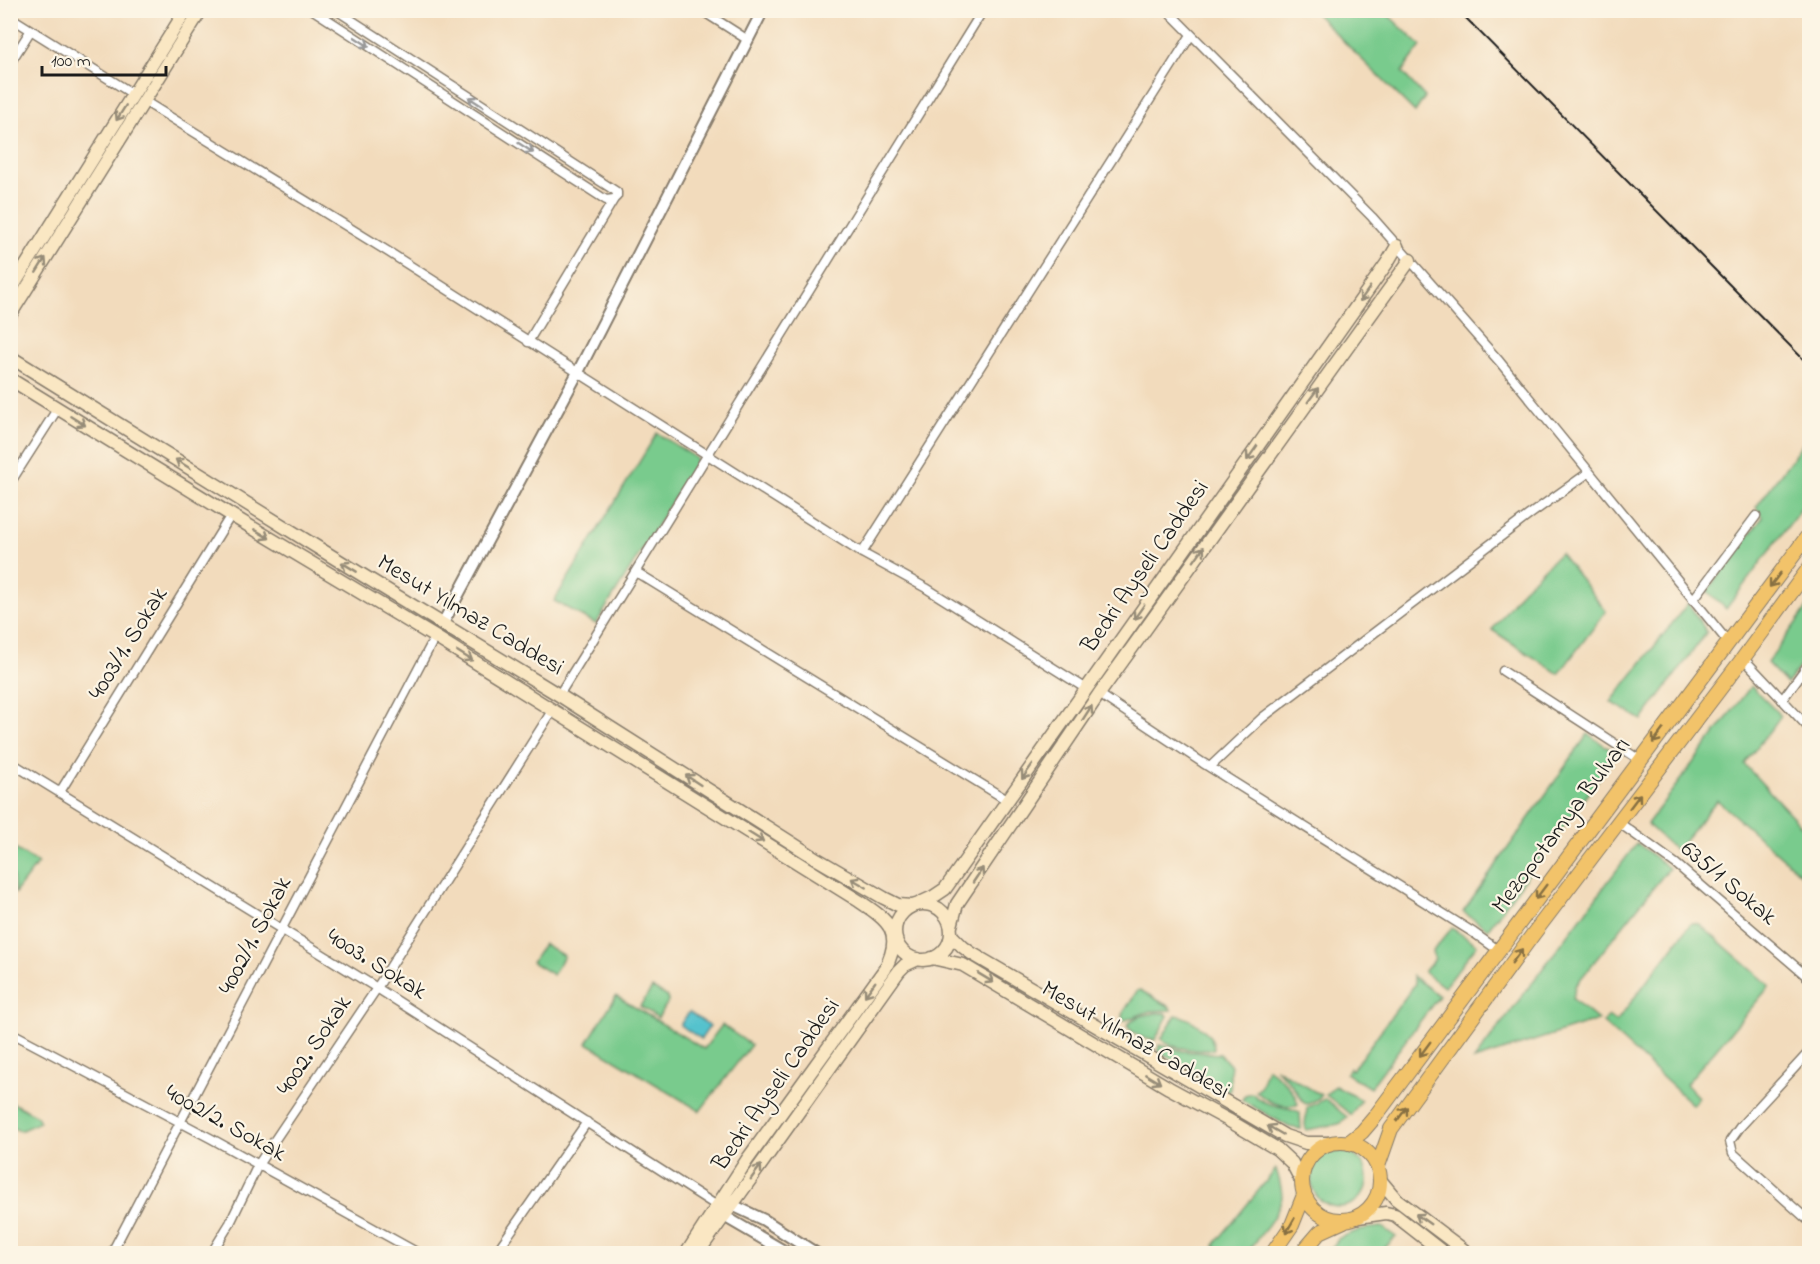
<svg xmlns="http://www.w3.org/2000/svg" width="1820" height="1264" font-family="'Indie Flower',sans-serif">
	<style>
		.green { fill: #79cb8d; stroke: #4a7454; stroke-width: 1.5 }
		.water { fill: #55c2cd; stroke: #386f74; stroke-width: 1.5 }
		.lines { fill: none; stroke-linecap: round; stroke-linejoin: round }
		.minor-casing { stroke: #877c6c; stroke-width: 11 }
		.tertiary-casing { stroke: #877c6c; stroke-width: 14 }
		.secondary-casing { stroke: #877c6c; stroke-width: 15 }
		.primary-casing { stroke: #877c6c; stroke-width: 16 }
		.minor { stroke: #fff; stroke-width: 8 }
		.tertiary { stroke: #fff; stroke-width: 10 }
		.secondary { stroke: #fae7c3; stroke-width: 12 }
		.primary { stroke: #f2c36a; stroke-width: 14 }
		.rail { stroke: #1c1c1c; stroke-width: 2 }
		.oneway { stroke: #999 }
		.oneway2 { stroke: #968c78 }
		.oneway3 { stroke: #877043 }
		.labels { text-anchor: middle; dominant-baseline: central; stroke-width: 4.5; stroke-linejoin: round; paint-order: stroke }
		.street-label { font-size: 24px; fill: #1c1c1c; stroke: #fcf5e5 }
	</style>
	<rect width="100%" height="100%" fill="#fcf5e5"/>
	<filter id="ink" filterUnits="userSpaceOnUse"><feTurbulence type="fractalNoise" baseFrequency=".0167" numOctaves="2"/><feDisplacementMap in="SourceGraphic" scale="12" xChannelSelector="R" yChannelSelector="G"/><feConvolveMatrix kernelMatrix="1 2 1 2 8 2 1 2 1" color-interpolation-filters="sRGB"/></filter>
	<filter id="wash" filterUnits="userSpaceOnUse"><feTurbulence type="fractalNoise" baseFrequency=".008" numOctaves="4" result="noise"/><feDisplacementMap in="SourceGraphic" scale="24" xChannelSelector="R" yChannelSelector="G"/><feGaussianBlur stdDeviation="1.35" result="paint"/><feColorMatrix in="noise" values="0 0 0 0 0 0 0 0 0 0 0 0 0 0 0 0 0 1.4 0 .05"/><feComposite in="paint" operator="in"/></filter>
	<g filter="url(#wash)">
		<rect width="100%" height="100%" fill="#f2dbbc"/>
		<!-- green -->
		<path class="green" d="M1313 11H1384L1421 46 1402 72 1425 97 1415 112Z
			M657 433 696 458V463L596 624 554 601Z
			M1808 437 1809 498 1726 609 1707 591 1763 517 1756 507Z
			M1560 553 1606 611 1559 674 1492 630 1522 590Z
			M1688 603 1707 632 1642 720 1611 702Z
			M1809 605V654L1787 684 1767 663Z
			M1751 686 1781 716 1744 764 1809 834V881L1717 800 1676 851 1647 824Z
			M1588 734 1617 754 1488 929 1463 912Z
			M1637 843 1669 868 1575 986 1573 999 1598 1020 1474 1060Z
			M10 846 38 863 15 893 12 871H11Z
			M1691 923 1699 924 1768 984 1769 987 1686 1084 1698 1097 1693 1105 1603 1023 1608 1016 1616 1022Z
			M1452 928 1477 945 1444 987 1424 972 1435 959 1432 952Z
			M544 944 564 956 553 975 532 962Z
			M1413 976 1439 996 1370 1088 1346 1073 1350 1068 1352 1070 1415 984Z
			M652 988 668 997V1002L658 1018 640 1006Z
			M1140 990 1170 1007 1171 1010 1150 1011 1123 1021 1122 1015 1137 991Z
			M616 996 704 1049 722 1025 751 1045 700 1111 587 1043Z
			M1156 1013H1165L1168 1016 1155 1040C1145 1040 1133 1034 1127 1026 1133 1016 1146 1015 1156 1013Z
			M1176 1015C1190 1017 1215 1034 1214 1049 1202 1052 1170 1049 1161 1039Z
			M1159 1045 1183 1051 1220 1054 1231 1066C1228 1075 1233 1084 1229 1092L1158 1051Z
			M1267 1068C1280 1077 1294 1088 1298 1104L1297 1105C1282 1108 1266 1102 1256 1091L1260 1088Z
			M1275 1068 1321 1095 1320 1098 1308 1104 1304 1103 1291 1084Z
			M1335 1086 1361 1100 1351 1115 1326 1095Z
			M1252 1093C1268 1111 1292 1104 1300 1113L1301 1129 1289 1127 1242 1100 1245 1095Z
			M1325 1099 1347 1117 1339 1124 1306 1130 1305 1124 1307 1108Z
			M11 1102 37 1116 40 1122 20 1131 11 1127Z
			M1311 1179a28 28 0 1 1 56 0a28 28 0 1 1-56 0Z
			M1276 1169C1279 1178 1282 1187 1282 1197 1281 1211 1256 1241 1247 1253H1225L1214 1245Z
			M1382 1227 1396 1237 1379 1253H1328L1339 1238 1362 1229Z"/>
		<!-- water -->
		<path class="water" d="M689 1012 710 1026 701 1039 680 1025Z"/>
	</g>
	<g filter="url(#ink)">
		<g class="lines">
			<!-- minor casing -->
			<g class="minor-casing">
				<path id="minor" d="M313 10 606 200 614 199 617 196V192L336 10
					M701 10 748 40
					M1167 10 1372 217 1499 361 1728 642
					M10 17 133 94
					M10 63 31 30
					M144 101 387 251 862 553 926 588 1085 688
					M528 342 614 199
					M10 483 58 408
					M862 553 1191 35
					M636 572 1007 800
					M1693 600 1756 516
					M1743 658 1810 729
					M1503 671 1640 760
					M1099 694 1203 763 1474 933 1498 950
					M559 695C702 468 841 238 983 10
					M1782 700 1810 662
					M10 762 377 988 717 1206
					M1210 767 1262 718 1529 515 1588 473
					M60 792 231 515
					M1618 822 1676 864 1810 979
					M10 1032 212 1139 420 1254
					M1810 1051 1740 1127 1730 1141 1733 1153 1810 1222
					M111 1254 435 637
					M211 1254 230 1223 258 1165 377 988 552 711
					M495 1254 587 1122"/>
			</g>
			<!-- tertiary casing -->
			<g class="tertiary-casing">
				<path id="tertiary" d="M443 623 577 374 763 10
					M726 1202 764 1220 817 1254
					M717 1212 789 1254"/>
			</g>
			<!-- secondary casing -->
			<g class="secondary-casing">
				<path id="secondary" d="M10 291 186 10
					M10 315 201 10
					M10 355 15 360 341 562 559 695 817 859 884 898 898 905 912 906
					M10 379 231 515 435 637 859 901C889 921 904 932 885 969L747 1160 686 1254
					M920 903 933 897 945 889 1387 263 1397 246
					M895 932a28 28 0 1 1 56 0a28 28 0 1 1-56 0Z
					M951 926 957 904 1099 694 1410 260
					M951 935 963 947 971 953 1285 1136 1306 1143H1331
					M932 958 963 965 1169 1088 1228 1120 1277 1149 1292 1163 1302 1182
					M1381 1181 1396 1199 1469 1254
					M1358 1217 1386 1213 1395 1215 1445 1254
					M697 1254 899 971 905 965 918 959"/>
			</g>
			<!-- primary casing -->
			<g class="primary-casing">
				<path id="primary" d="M1302 1181a39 39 0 1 1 78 0a39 39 0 1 1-78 0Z
					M1348 1143 1362 1132 1374 1118 1810 533
					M1378 1166 1391 1129 1534 933 1741 661 1810 567
					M1272 1254 1292 1225 1304 1195
					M1301 1254 1320 1232 1344 1221"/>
			</g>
			<!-- minor -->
			<use href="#minor" class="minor"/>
			<!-- tertiary -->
			<use href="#tertiary" class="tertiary"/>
			<!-- secondary -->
			<use href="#secondary" class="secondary"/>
			<!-- primary -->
			<use href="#primary" class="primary"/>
			<!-- rail -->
			<path class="rail" d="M1458 10 1810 366"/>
		</g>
		<!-- one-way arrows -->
		<defs><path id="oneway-shaft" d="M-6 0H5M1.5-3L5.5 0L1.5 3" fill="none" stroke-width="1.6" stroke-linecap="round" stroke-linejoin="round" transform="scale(1.5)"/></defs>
		<g class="oneway">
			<use href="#oneway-shaft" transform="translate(362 42) rotate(33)"/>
			<use href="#oneway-shaft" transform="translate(476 102) rotate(-147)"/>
			<use href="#oneway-shaft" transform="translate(526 148) rotate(33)"/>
		</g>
		<g class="oneway2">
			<use href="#oneway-shaft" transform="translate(121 113) rotate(122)"/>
			<use href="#oneway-shaft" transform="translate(41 265) rotate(-58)"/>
			<use href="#oneway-shaft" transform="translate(1365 294) rotate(125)"/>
			<use href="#oneway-shaft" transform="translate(1313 395) rotate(-54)"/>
			<use href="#oneway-shaft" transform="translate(78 421) rotate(32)"/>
			<use href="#oneway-shaft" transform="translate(1252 453) rotate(125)"/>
			<use href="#oneway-shaft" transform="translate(183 464) rotate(-148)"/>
			<use href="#oneway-shaft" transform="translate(262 534) rotate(31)"/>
			<use href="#oneway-shaft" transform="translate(1199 554) rotate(-55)"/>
			<use href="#oneway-shaft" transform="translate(349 567) rotate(-149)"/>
			<use href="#oneway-shaft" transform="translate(1139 612) rotate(125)"/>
			<use href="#oneway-shaft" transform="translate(465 656) rotate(32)"/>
			<use href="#oneway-shaft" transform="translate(1087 713) rotate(-57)"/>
			<use href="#oneway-shaft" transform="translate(1027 772) rotate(125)"/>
			<use href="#oneway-shaft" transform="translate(693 780) rotate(-147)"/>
			<use href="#oneway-shaft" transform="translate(756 837) rotate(32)"/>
			<use href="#oneway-shaft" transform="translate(978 875) rotate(-56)"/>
			<use href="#oneway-shaft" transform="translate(859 883) rotate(-150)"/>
			<use href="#oneway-shaft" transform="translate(986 978) rotate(31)"/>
			<use href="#oneway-shaft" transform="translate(870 989) rotate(126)"/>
			<use href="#oneway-shaft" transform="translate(1153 1079) rotate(31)"/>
			<use href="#oneway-shaft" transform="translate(1275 1130) rotate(-150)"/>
			<use href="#oneway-shaft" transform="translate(756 1172) rotate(-54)"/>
			<use href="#oneway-shaft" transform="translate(1423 1219) rotate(-145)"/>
		</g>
		<g class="oneway3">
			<use href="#oneway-shaft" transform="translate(1775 580) rotate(127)"/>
			<use href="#oneway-shaft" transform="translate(1658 736) rotate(127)"/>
			<use href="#oneway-shaft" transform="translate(1635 801) rotate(-53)"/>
			<use href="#oneway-shaft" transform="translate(1541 892) rotate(127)"/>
			<use href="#oneway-shaft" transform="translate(1517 956) rotate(-54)"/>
			<use href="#oneway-shaft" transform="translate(1425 1049) rotate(126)"/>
			<use href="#oneway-shaft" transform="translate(1402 1114) rotate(-54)"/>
			<use href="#oneway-shaft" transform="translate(1290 1226) rotate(120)"/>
		</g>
	</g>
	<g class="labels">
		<!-- street labels -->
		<g class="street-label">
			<text transform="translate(1146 567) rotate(-55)">Bedri Ayseli Caddesi</text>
			<text transform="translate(470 616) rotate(31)">Mesut Yılmaz Caddesi</text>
			<text transform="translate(129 644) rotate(-58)">4003/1. Sokak</text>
			<text transform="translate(1562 826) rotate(-53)">Mezopotamya Bulvarı</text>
			<text transform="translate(1728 884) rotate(40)">635/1 Sokak</text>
			<text transform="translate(256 936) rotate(-62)">4002/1. Sokak</text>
			<text transform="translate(376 965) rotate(32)">4003. Sokak</text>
			<text transform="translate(1135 1041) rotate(30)">Mesut Yılmaz Caddesi</text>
			<text transform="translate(315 1046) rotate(-56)">4002. Sokak</text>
			<text transform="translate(777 1085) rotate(-55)">Bedri Ayseli Caddesi</text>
			<text transform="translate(225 1124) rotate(29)">4002/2. Sokak</text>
		</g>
	</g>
	<!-- margin -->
	<rect width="1820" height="1264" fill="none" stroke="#fcf5e5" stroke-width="36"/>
	<!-- scale -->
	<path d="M42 66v9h124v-9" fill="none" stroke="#1c1c1c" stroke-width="3"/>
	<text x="51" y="66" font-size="18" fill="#1c1c1c" stroke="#fcf5e5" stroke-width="4.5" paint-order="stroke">100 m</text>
</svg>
